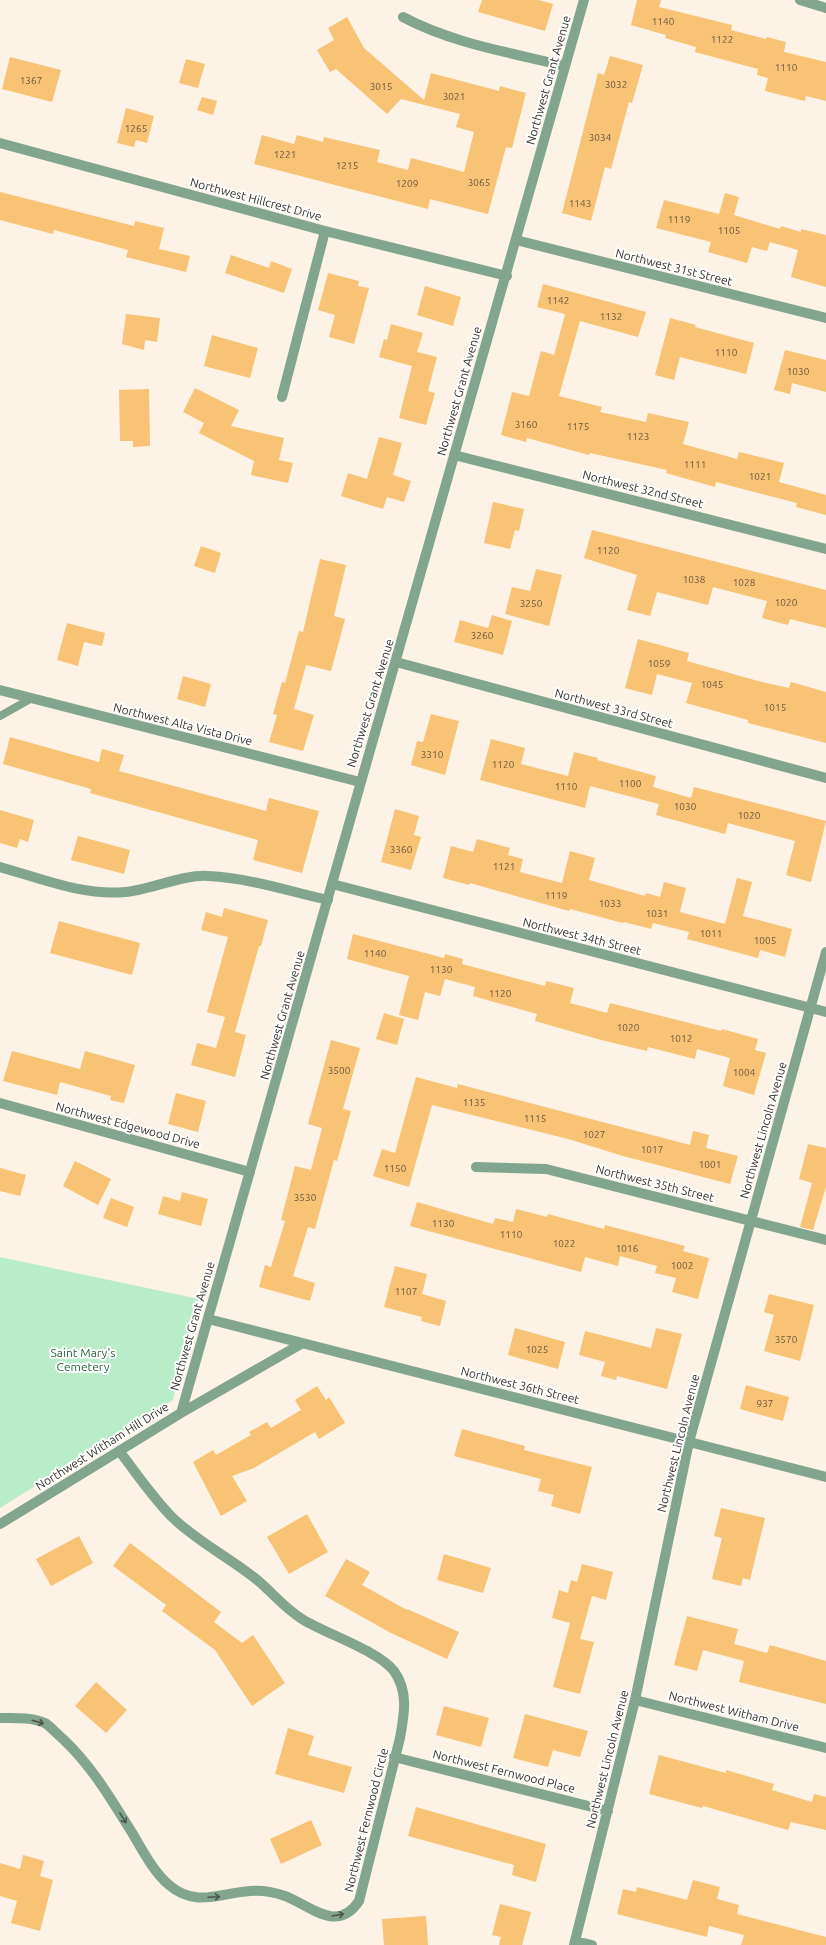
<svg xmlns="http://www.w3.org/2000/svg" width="826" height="1945" font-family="Ubuntu,sans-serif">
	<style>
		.green { fill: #b9edca }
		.building { fill: #f8c375 }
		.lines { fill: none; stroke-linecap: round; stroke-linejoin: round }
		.service { stroke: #82a58f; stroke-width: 8 }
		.minor { stroke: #82a58f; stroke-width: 10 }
		.tertiary { stroke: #82a58f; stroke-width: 10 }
		.oneway { stroke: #4e564c }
		.labels { text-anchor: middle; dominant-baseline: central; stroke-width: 4; stroke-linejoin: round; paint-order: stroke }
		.number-label { font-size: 10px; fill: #685840 }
		.street-label { font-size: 12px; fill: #38342f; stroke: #fff }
		.park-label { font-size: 12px; fill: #276541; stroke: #fff }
	</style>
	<rect width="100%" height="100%" fill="#fcf2e5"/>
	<!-- green -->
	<path class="green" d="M0 1257 199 1299 187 1335 173 1400 0 1508Z"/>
	<!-- building -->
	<path class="building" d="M482 0H539L553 4 545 31 478 12Z
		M637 0H661L659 7 732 25 731 30 766 39 767 37 786 42 784 52 826 62V101L806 96 805 101 765 91 768 78 757 75 758 69 695 52 696 47 665 38 666 35 631 25Z
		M347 17 364 48 424 100 431 73 499 91 500 86 526 93 512 148 506 147 488 214 430 199 428 209 254 164 262 135 294 144 297 135 323 142 324 137 380 150 377 162 408 170 411 158 464 172 474 132 456 127 460 114 401 99 387 114 336 69 330 72 317 50 334 40 328 28Z
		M610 56 643 65 632 103 629 102 611 169 605 167 591 221 562 213 598 73 604 75Z
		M10 57 61 70 52 102 2 89Z
		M186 59 205 64 198 88 179 83Z
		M202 97 217 101 213 115 197 110Z
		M126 108 154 116 147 143 136 140 134 147 117 143Z
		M0 192 134 226 135 221 164 228 159 249 190 256 186 272 126 257 128 250 54 230 53 234 0 220Z
		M725 193 739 197 734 215 780 229 781 226 801 232V229L826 235V287L791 277 798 250 770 242 767 251 752 247 747 263 708 252 711 242 656 228 664 200 719 214Z
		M231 255 269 268 271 261 292 269 284 293 225 273Z
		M328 273 359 281 358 286 369 288 354 344 329 337 335 315 318 310Z
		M543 284 646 312 638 337 580 321 559 396 602 407 600 412 646 422 648 413 689 422 683 444 737 459 739 452 784 463 779 482 826 495V515L796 507 797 503 716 482 715 487 666 473 667 470 590 453 589 455 527 438 526 442 501 435 512 392 529 396 541 351 554 355 565 314 537 307Z
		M425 286 461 297 453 326 417 315Z
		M126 314 160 318 157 342 145 340 144 350 122 344Z
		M670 318 696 325 695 327 754 343 746 374 680 357 674 380 655 375Z
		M391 324 423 333 417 352 437 357 428 391 435 393 426 425 399 418 412 366 379 357 384 339 387 340Z
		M212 335 258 348 250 378 204 366Z
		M785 350 826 360V392L792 383 790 394 774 390Z
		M195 388 239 410 231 426 284 438 279 460 293 463 288 483 251 475 254 461 199 433 204 423 183 412Z
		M149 389 150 446 133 447V441H120L119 390Z
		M379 437 402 443 393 475 411 481 404 502 387 497 383 509 341 496 348 473 367 479Z
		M493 502 524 509 519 531 515 530 510 549 484 543Z
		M592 530 826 590V628L790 619 788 625 762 618 767 601 713 587 708 605 657 592 650 616 627 610 637 575 584 558Z
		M201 546 221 553 215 573 194 566Z
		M320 559 346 565 334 616 345 619 331 671 306 665 294 709 314 715 303 751 269 742 277 715 273 714 282 682 285 683 299 631 303 632Z
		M536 569 562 575 549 626 505 614 512 587 530 591Z
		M492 615 512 621 503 655 454 642 460 620 488 628Z
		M67 623 105 633 102 646 84 642 78 666 57 660Z
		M638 639 689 653 687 661 758 681 789 688 791 682 826 692V743L748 723V720L686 703 692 683 657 674 652 695 625 688Z
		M183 676 211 684 205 707 177 699Z
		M431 714 459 721 445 775 411 765 417 741 423 742Z
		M10 737 99 762 102 749 124 755 119 771 266 811 269 798 319 811 302 873 253 860 258 840 90 793 91 789 3 764Z
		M491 739 525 748 521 764 568 776 574 752 598 758 597 760 656 776 653 787 691 798 694 787 826 821 811 882 786 875 795 841 728 823 725 834 656 815 659 804 590 786 585 808 480 780Z
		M395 809 419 816 414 835 421 837 411 870 381 862Z
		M0 810 34 820 28 842 20 839 17 848 0 843Z
		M78 836 130 850 124 874 71 860Z
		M477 839 510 848 508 855 523 859 520 872 562 883 570 851 595 858 589 880 645 896 646 893 660 897 664 882 686 888 680 912 725 924 737 878 752 882 743 916 792 929 785 957 760 950 758 958 687 939 689 932 653 923 651 929 624 922 623 923 570 909 569 911 470 883 469 885 443 878 451 846 473 852Z
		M224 908 268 920 261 946H259L235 1032 246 1035 235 1077 191 1065 197 1043 216 1048 225 1017 207 1012 228 937 201 930 206 912 222 917Z
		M59 921 140 943 132 975 50 953Z
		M353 934 444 958 445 954 463 959 462 964 545 986 546 981 574 988 570 1003 607 1013 610 1003 721 1031 722 1029 758 1039 755 1050 766 1053 754 1095 723 1086 730 1058 697 1049 695 1059 648 1047 647 1051 601 1040 535 1021 537 1014 473 996 475 987 445 979 440 996 425 992 418 1020 399 1015 409 976 347 959Z
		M384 1013 404 1019 397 1045 376 1039Z
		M331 1040 360 1048 343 1109 351 1111 337 1161 334 1160 315 1229 308 1227 293 1276 315 1283 310 1301 259 1287 265 1265 271 1267 285 1221 281 1220 295 1166 311 1170 322 1128 308 1124Z
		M12 1051 80 1069 85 1051 135 1065 124 1103 110 1100 111 1096 60 1082 57 1095 3 1081Z
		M416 1077 457 1088 458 1084 690 1145 693 1131 709 1135 706 1148 738 1156 730 1184 623 1156 568 1139 432 1105 409 1187 373 1176 382 1149 395 1153Z
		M176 1093 206 1101 198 1132 168 1124Z
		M808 1144 826 1148V1187L813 1230 800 1227 812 1183 799 1179Z
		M75 1161 111 1179 98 1205 63 1186Z
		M0 1168 26 1175 20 1196 0 1191Z
		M182 1192 208 1199 201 1226 158 1214 163 1196 180 1201Z
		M111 1198 134 1207 127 1227 103 1218Z
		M417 1202 493 1224 495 1218 513 1222 516 1209 547 1217 548 1214 604 1229 605 1225 685 1246 683 1251 709 1258 698 1299 672 1292 676 1278 655 1273 657 1266 620 1256 618 1266 585 1257 581 1272 410 1226Z
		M395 1266 427 1274 422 1294 446 1301 440 1326 421 1321 422 1317 384 1307Z
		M769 1294 814 1305 800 1361 764 1351 774 1315 764 1312Z
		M515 1328 565 1342 558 1369 508 1355Z
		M656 1328 682 1334 667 1389 617 1376 616 1380 601 1376 605 1362 579 1355 585 1331 651 1348Z
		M746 1385 789 1397 783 1421 740 1409Z
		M317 1386 326 1400 329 1397 345 1423 319 1439 315 1432 254 1468 232 1476 247 1501 221 1516 193 1462 213 1450 216 1455 251 1435 249 1432 267 1422 271 1428 301 1410 295 1400Z
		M462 1429 525 1446 524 1450 592 1467 580 1514 551 1506 554 1495 538 1491 541 1479 454 1456Z
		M721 1508 765 1518 750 1580 743 1578 741 1586 712 1579 722 1538 714 1536Z
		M307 1514 328 1552 289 1574 267 1537Z
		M79 1536 93 1563 51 1586 36 1559Z
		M130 1543 221 1612 214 1622 242 1643 253 1635 285 1683 252 1706 215 1650 162 1611 166 1605 113 1566Z
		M444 1554 491 1568 483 1593 437 1580Z
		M346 1559 370 1572 362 1585 407 1610V1609L459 1632 447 1659 389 1632 325 1596Z
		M582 1564 613 1572 606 1600 592 1596 580 1639 594 1642 580 1694 553 1687 570 1623 552 1618 559 1590 568 1593 571 1580 577 1582Z
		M687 1616 738 1629 734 1644 767 1653 770 1645 826 1661V1704L739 1682 744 1661 703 1650 697 1671 674 1665Z
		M96 1682 127 1710 106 1733 75 1706Z
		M444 1706 489 1718 481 1747 436 1735Z
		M525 1714 588 1731 580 1757 553 1750 548 1767 513 1758Z
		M288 1728 314 1736 308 1755 352 1767 344 1793 275 1774Z
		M659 1755 726 1773V1770L774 1784 772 1790 812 1802 814 1794 826 1797V1830L791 1822 788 1830 703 1806 702 1808 649 1794Z
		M416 1807 546 1844 536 1882 512 1875 514 1865 408 1836Z
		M311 1820 322 1845 281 1864 270 1839Z
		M23 1855 44 1861 40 1876 53 1880 40 1931 11 1923 17 1901 0 1896V1863L20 1869Z
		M693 1880 720 1887 717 1899 739 1905 737 1914 826 1937V1945H741L744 1935 709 1926 707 1937 617 1914 623 1889 636 1892 637 1887 687 1900Z
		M500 1904 531 1912 522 1945H499L501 1937 492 1935Z
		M426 1916 428 1945H384L382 1919Z"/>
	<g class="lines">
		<!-- service -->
		<path class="service" d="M0 716 32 698"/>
		<!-- minor -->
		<path class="minor" d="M800 0 826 8
			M403 17C451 43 512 53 565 66
			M0 143 325 231 507 276
			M516 240 826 318
			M282 397 325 231
			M454 455 826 549
			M396 662 826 778
			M0 690 360 782
			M0 867C40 878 82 896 125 892 150 890 183 874 209 876 249 878 288 891 328 900
			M332 884 826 1012
			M0 1103 250 1172
			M476 1167 546 1169 826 1240
			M635 1700 826 1748
			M0 1718C15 1718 31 1717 45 1723 51 1727 57 1734 63 1739 92 1766 113 1802 134 1836 144 1853 154 1872 169 1885 196 1908 220 1893 250 1891 262 1890 274 1892 285 1896 311 1906 337 1934 359 1901L400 1738C404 1715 409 1692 394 1671 379 1651 326 1634 302 1619 284 1608 272 1592 256 1579 230 1558 198 1542 173 1518 153 1498 137 1474 120 1452
			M394 1757 608 1811
			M575 1941 592 1945
			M574 1945 635 1700 689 1442 826 952"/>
		<!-- tertiary -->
		<path class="tertiary" d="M208 1319 826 1477
			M181 1413 584 0
			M0 1524 181 1413 301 1344"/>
	</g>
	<!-- one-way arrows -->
	<defs><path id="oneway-shaft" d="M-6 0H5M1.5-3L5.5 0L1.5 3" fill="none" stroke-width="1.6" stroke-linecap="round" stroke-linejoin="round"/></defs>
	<g class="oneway">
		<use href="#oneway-shaft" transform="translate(38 1722) rotate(16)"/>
		<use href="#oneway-shaft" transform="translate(123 1818) rotate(58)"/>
		<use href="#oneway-shaft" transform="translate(214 1897) rotate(-3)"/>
		<use href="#oneway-shaft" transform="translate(338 1915) rotate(-10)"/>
	</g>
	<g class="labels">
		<!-- number labels -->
		<g class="number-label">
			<text x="663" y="21">1140</text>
			<text x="722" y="39">1122</text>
			<text x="786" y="67">1110</text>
			<text x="31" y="80">1367</text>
			<text x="616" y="84">3032</text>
			<text x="381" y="86">3015</text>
			<text x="454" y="96">3021</text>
			<text x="136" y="128">1265</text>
			<text x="600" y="137">3034</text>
			<text x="285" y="154">1221</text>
			<text x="347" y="165">1215</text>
			<text x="479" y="182">3065</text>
			<text x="407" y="183">1209</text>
			<text x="580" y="203">1143</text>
			<text x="679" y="219">1119</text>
			<text x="729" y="230">1105</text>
			<text x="558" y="300">1142</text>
			<text x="611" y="316">1132</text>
			<text x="726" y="352">1110</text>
			<text x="798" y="371">1030</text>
			<text x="526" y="424">3160</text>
			<text x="578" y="426">1175</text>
			<text x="638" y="436">1123</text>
			<text x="695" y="464">1111</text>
			<text x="760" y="476">1021</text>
			<text x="608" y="550">1120</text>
			<text x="694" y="579">1038</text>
			<text x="744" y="582">1028</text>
			<text x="786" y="602">1020</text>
			<text x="531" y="603">3250</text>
			<text x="482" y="635">3260</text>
			<text x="659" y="663">1059</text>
			<text x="712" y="684">1045</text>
			<text x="775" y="707">1015</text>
			<text x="432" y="754">3310</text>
			<text x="503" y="764">1120</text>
			<text x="630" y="783">1100</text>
			<text x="566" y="786">1110</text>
			<text x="685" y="806">1030</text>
			<text x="749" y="815">1020</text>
			<text x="401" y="849">3360</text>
			<text x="504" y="866">1121</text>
			<text x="556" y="895">1119</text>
			<text x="610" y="903">1033</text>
			<text x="657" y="913">1031</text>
			<text x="711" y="933">1011</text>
			<text x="765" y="940">1005</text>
			<text x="375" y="953">1140</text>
			<text x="441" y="969">1130</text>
			<text x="500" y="993">1120</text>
			<text x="628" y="1027">1020</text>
			<text x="681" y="1038">1012</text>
			<text x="339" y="1070">3500</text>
			<text x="744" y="1072">1004</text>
			<text x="474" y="1102">1135</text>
			<text x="535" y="1118">1115</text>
			<text x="594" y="1134">1027</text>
			<text x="652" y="1149">1017</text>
			<text x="710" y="1164">1001</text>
			<text x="395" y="1168">1150</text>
			<text x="305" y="1197">3530</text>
			<text x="443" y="1223">1130</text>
			<text x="511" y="1234">1110</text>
			<text x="564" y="1243">1022</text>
			<text x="627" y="1248">1016</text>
			<text x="682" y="1265">1002</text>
			<text x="406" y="1291">1107</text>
			<text x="786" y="1339">3570</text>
			<text x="537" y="1349">1025</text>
			<text x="765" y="1403">937</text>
		</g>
		<!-- street labels -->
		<g class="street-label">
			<text transform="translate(548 80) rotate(-74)">Northwest Grant Avenue</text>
			<text transform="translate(256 199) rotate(15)">Northwest Hillcrest Drive</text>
			<text transform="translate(674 267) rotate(14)">Northwest 31st Street</text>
			<text transform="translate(459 391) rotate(-74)">Northwest Grant Avenue</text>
			<text transform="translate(643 489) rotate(14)">Northwest 32nd Street</text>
			<text transform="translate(370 703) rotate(-73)">Northwest Grant Avenue</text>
			<text transform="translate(614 708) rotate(15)">Northwest 33rd Street</text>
			<text transform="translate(183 724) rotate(14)">Northwest Alta Vista Drive</text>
			<text transform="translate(582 936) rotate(14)">Northwest 34th Street</text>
			<text transform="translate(282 1015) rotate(-74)">Northwest Grant Avenue</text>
			<text transform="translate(128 1125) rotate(15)">Northwest Edgewood Drive</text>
			<text transform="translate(763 1130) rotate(-74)">Northwest Lincoln Avenue</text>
			<text transform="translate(655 1183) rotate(14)">Northwest 35th Street</text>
			<text transform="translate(192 1326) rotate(-74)">Northwest Grant Avenue</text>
			<text transform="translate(520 1385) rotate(14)">Northwest 36th Street</text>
			<text transform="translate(678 1443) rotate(-76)">Northwest Lincoln Avenue</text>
			<text transform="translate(102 1446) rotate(-32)">Northwest Witham Hill Drive</text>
			<text transform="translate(734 1711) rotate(14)">Northwest Witham Drive</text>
			<text transform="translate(607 1759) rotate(-76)">Northwest Lincoln Avenue</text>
			<text transform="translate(504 1771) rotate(14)">Northwest Fernwood Place</text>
			<text transform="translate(366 1820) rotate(-76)">Northwest Fernwood Circle</text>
		</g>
		<!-- park labels -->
		<g class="park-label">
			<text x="83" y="1352">Saint Mary's<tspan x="83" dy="14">Cemetery</tspan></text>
		</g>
	</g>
</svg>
